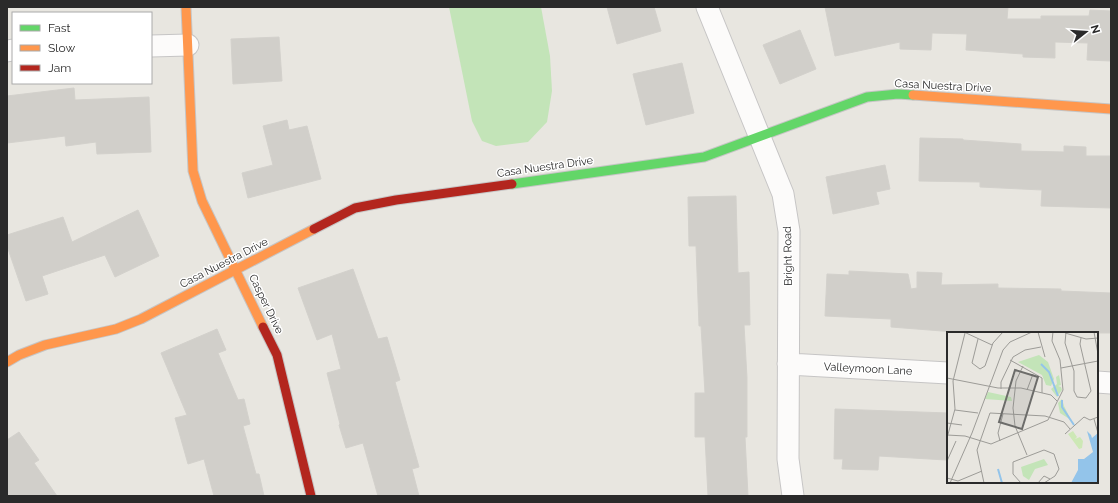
<svg xmlns="http://www.w3.org/2000/svg" width="1118" height="503" font-family="Raleway,sans-serif">
	<style>
		.green { fill: #c3e4b8 }
		.building { fill: #d1cfca; stroke: #d3d1cc }
		.lines { fill: none; stroke-linecap: round; stroke-linejoin: round }
		.street-casing { stroke: #c6c5c5; stroke-width: 23 }
		.fast-casing { stroke: #c6c5c5; stroke-width: 11 }
		.slow-casing { stroke: #c6c5c5; stroke-width: 11 }
		.jam-casing { stroke: #c6c5c5; stroke-width: 11 }
		.street { stroke: #fcfbfa; stroke-width: 21 }
		.fast { stroke: #63d668; stroke-width: 9 }
		.slow { stroke: #ff974d; stroke-width: 9 }
		.jam { stroke: #b3261e; stroke-width: 9 }
		.labels { text-anchor: middle; dominant-baseline: central; stroke-width: 3; stroke-linejoin: round; paint-order: stroke }
		.street-label { font-size: 11px; fill: #2a2a2a; stroke: #fff }
		.inset-river { fill: none; stroke: #93c4ea; stroke-width: 2 }
		.inset-road { fill: none; stroke: #9c9b97; stroke-width: 1 }
		.view { fill: #6c6c6a; fill-opacity: 0.15; stroke: #6c6c6a; stroke-width: 2 }
		.inset-edge { fill: none; stroke: #2a2a2a; stroke-width: 2 }
	</style>
	<rect width="100%" height="100%" fill="#e8e6e0"/>
	<!-- green -->
	<path class="green" d="M449 7H541L550 56 552 91 547 122 528 142 496 146 482 141 472 121Z"/>
	<!-- building -->
	<path class="building" d="M607 7H654L661 31 617 44Z
		M825 7H938L969 8V7H1008L1007 19H1041V16H1089L1090 10 1111 11V61L1087 60 1088 43 1055 42V58L1023 57V54L966 50 967 34 932 33 931 50 900 49V42L835 56Z
		M800 30 816 69 780 84 763 45Z
		M279 37 282 81 233 84 231 39Z
		M682 63 694 113 646 125 633 74Z
		M74 88 75 100 149 97 151 152 97 154 96 142 66 146 65 136 7 143V96Z
		M287 120 289 130 307 126 321 179 248 198 242 173 273 165 263 126Z
		M920 138 963 139V140L1021 144V151L1064 152V146L1086 147V156H1111V208L1041 206 1042 190 980 187V182L919 181Z
		M885 165 890 189 876 192 879 204 833 214 826 177Z
		M736 196 738 273 749 272 750 325H744L747 378V437H745L748 496H708L705 437H695V393H705L701 326H699L696 246H689L688 197Z
		M138 210 159 256 115 277 105 255 42 276 48 294 26 301 7 246V235L63 217 72 242Z
		M353 269 378 339 387 337 400 380 395 382 419 467 412 469 419 496H378L363 443 346 448 339 425 340 424 327 373 341 369 332 334 317 340 298 288Z
		M849 271 908 274 911 289 917 288V272L942 273 941 285 998 284V288L1061 289V291L1111 293V333H955V332L891 327V319L825 316 827 274 849 275Z
		M217 329 226 350 218 353 238 400 244 399 250 424 243 426 256 474H259L264 496H214L204 459 188 464 175 418 187 415 161 353Z
		M835 409 948 413 946 460 879 456 878 470 842 469 843 459H834Z
		M19 432 39 460 34 463 57 496H7V440Z"/>
	<g class="lines">
		<!-- street casing -->
		<g class="street-casing">
			<path id="street" d="M707 7 783 194 789 231 788 459 793 496
				M151 46 188 45
				M7 51 13 50
				M788 364 948 373
				M1097 382 1111 383"/>
		</g>
		<!-- fast casing -->
		<g class="fast-casing">
			<path id="fast" d="M512 184 704 157 867 97 898 94 913 95"/>
		</g>
		<!-- slow casing -->
		<g class="slow-casing">
			<path id="slow" d="M186 7 193 171 202 201 263 327
				M913 95 1111 109
				M7 362 19 355 45 345 116 329 141 319 314 229"/>
		</g>
		<!-- jam casing -->
		<g class="jam-casing">
			<path id="jam" d="M314 229 355 208 396 200 512 184
				M263 327 277 355 311 496"/>
		</g>
		<!-- street -->
		<use href="#street" class="street"/>
		<!-- fast -->
		<use href="#fast" class="fast"/>
		<!-- slow -->
		<use href="#slow" class="slow"/>
		<!-- jam -->
		<use href="#jam" class="jam"/>
	</g>
	<g class="labels">
		<!-- street labels -->
		<g class="street-label">
			<text transform="translate(943 86) rotate(3)">Casa Nuestra Drive</text>
			<text transform="translate(545 167) rotate(-8)">Casa Nuestra Drive</text>
			<text transform="translate(788 256) rotate(-91)">Bright Road</text>
			<text transform="translate(224 263) rotate(-27)">Casa Nuestra Drive</text>
			<text transform="translate(266 304) rotate(64)">Casper Drive</text>
			<text transform="translate(868 369) rotate(3)">Valleymoon Lane</text>
		</g>
	</g>
	<!-- overview -->
	<g transform="translate(947 332)">
		<rect width="151" height="151" fill="#e8e6e0"/>
		<path d="M92 23 101 30 107 47 104 54 99 53 95 43 71 30ZM112 43 114 53 111 54 114 55 115 58 110 65 104 57 110 52 109 45ZM41 60 64 65 65 69 38 67ZM115 67 117 74 124 88 113 81 111 71ZM97 127 101 133 88 137 82 148 76 144 74 135Z" fill="#c3e4b8"/>
		<path d="M126 99 130 105 128 107 133 105 136 109 135 116 132 117 121 102Z" fill="#cde8b6"/>
		<path d="M140 99 144 103 145 106 151 101V151H124L131 138V127H137L146 120Z" fill="#93c4ea"/>
		<path class="inset-river" d="M94 32 102 40 111 64M115 68V75L127 93M51 137 55 151"/>
		<path class="inset-road" d="M17 0 45 13M91 0 98 25M119 0 118 11 127 39V59L130 65 139 66 144 59 133 12 134 6M147 0 151 22M118 1 139 7 151 6M31 7 25 31 33 37 38 34 46 11 56 0M63 28 95 46V61M76 34 69 49 66 76 68 94 80 123M114 36 151 29M0 46 51 56H74L104 63 110 69M54 57V50L66 25 78 18 94 15M80 58 86 42M8 78 31 81M147 87 151 101M0 91 15 93M118 102 137 85 143 88 151 85M0 103 18 104 44 112 101 88 116 58 113 28 105 9 106 0M0 106 8 77 6 49 18 1M53 109 51 101 56 82M0 129 9 109M0 146 11 149 35 139M3 151 25 101 56 18 63 10 85 0M37 151 30 118 43 81 98 84 117 90 123 97M74 151 66 142V130L97 118 107 122 112 137 108 144 97 151M91 151 97 144 103 147"/>
		<path class="view" d="M68 38 91 45 75 97 52 90Z"/>
		<rect width="151" height="151" class="inset-edge"/>
	</g>
	<!-- border -->
	<rect width="1118" height="503" fill="none" stroke="#2a2a2a" stroke-width="16"/>
	<!-- legend -->
	<rect x="12" y="12" width="140" height="72" fill="#ffffff" stroke="#aaaaaa"/>
	<rect x="20" y="25" width="20" height="6" fill="#63d668" stroke="#aaaaaa"/>
	<text x="48" y="32" font-size="12" fill="#2a2a2a">Fast</text>
	<rect x="20" y="45" width="20" height="6" fill="#ff974d" stroke="#aaaaaa"/>
	<text x="48" y="52" font-size="12" fill="#2a2a2a">Slow</text>
	<rect x="20" y="65" width="20" height="6" fill="#b3261e" stroke="#aaaaaa"/>
	<text x="48" y="72" font-size="12" fill="#2a2a2a">Jam</text>
	<!-- north arrow -->
	<g transform="translate(1086 32) rotate(73)" stroke="#ffffff" stroke-width="3" paint-order="stroke">
	<path d="M0-3L7 15L0 10L-7 15Z" fill="#2a2a2a"/>
	<text y="-6" font-size="11" font-weight="bold" text-anchor="middle" fill="#2a2a2a">N</text>
	</g>
</svg>
